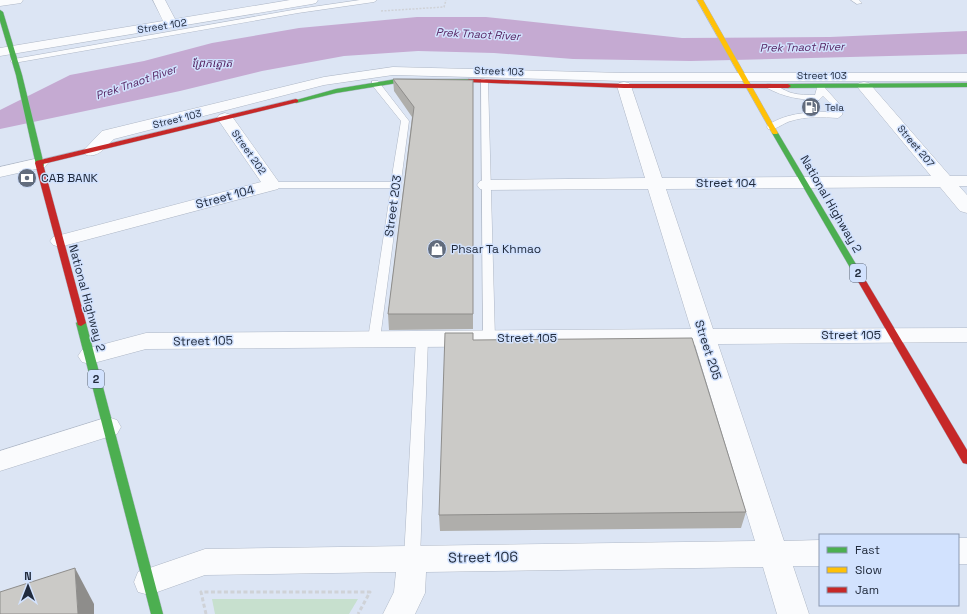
<svg xmlns="http://www.w3.org/2000/svg" width="967" height="614" font-family="'Space Grotesk','Noto Sans Khmer',sans-serif">
	<style>
		.green { fill: #c7e0ce }
		.water { fill: #c5aad2 }
		.lines { fill: none; stroke-linecap: round; stroke-linejoin: round }
		.lane-casing { stroke: #aeb7c6; stroke-width: 1 }
		.street-casing { stroke: #aeb7c6; stroke-width: 1 }
		.fast-casing { stroke: #aeb7c6; stroke-width: 1 }
		.slow-casing { stroke: #aeb7c6; stroke-width: 1 }
		.jam-casing { stroke: #aeb7c6; stroke-width: 1 }
		.path-far1 { stroke: #cfd2d7; stroke-width: 1.5; stroke-dasharray: 2 1.5; stroke-linecap: butt }
		.path { stroke: #cfd2d7; stroke-width: 3; stroke-dasharray: 4 2.5; stroke-linecap: butt }
		.lane { fill: #fafbfd; fill-rule: evenodd }
		.street { fill: #fafbfd; fill-rule: evenodd }
		.fast { fill: #4caf50; fill-rule: evenodd }
		.slow { fill: #ffc107; fill-rule: evenodd }
		.jam { fill: #c62828; fill-rule: evenodd }
		.wall { fill: #afaeab }
		.shaded-wall { fill: #8e8d8b }
		.building { fill: #cbcac7; stroke: #8e8d8b }
		.labels { text-anchor: middle; dominant-baseline: central; stroke-width: 3; stroke-linejoin: round; paint-order: stroke }
		.far-street-label { font-size: 10px; fill: #212b3d; stroke: #d2e2fe }
		.far-poi-label { font-size: 10px; fill: #212b3d; stroke: #d2e2fe; text-anchor: start }
		.far-water-label { font-size: 11px; font-style: italic; fill: #531f5e; stroke: #d2e2fe }
		.shield { fill: #d2e2fe; stroke: #566277; stroke-width: 1 }
		.shield-label { font-size: 11px; font-weight: bold; fill: #212b3d }
		.poi-label { font-size: 12px; fill: #212b3d; stroke: #d2e2fe; text-anchor: start }
		.street-label { font-size: 12px; fill: #212b3d; stroke: #d2e2fe }
		.near-street-label { font-size: 14px; fill: #212b3d; stroke: #d2e2fe }
	</style>
	<rect width="100%" height="100%" fill="#dce5f4"/>
	<!-- green -->
	<path class="green" d="M212 599H358L349 614H215Z"/>
	<!-- water -->
	<path class="water" d="M417 17H486L682 38 830 37 967 31V54L691 61 573 59 494 53 418 51 344 56 262 71 180 91 0 129V110L70 75 144 61 212 43 299 28Z"/>
	<g class="lines">
		<!-- lane casing -->
		<g class="lane-casing">
			<path id="lane" d="M360 0H377L374 2 298 13 14 63 10 61 14 59 298 9Z
				M851 0H859L862 3 857 4Z
				M481 79H484L488 81 495 339 493 342 489 343 485 342 483 339Z
				M372 81H378L409 121 380 339 378 342 374 343 370 342 368 339 391 188H272L267 185 272 182H391L401 121 372 85Z
				M767 84C775 83 784 91 792 93 799 95 808 95 815 95L818 84H824L825 88 843 108 842 115 838 118C823 117 806 116 791 121 783 123 775 131 768 129L767 127 768 125C788 112 811 112 834 112L835 108 823 96 819 100C800 100 784 97 767 88Z
				M422 335 426 336 428 339 420 558 418 563 412 565 406 563 404 558 416 339 418 336Z"/>
		</g>
		<!-- street casing -->
		<g class="street-casing">
			<path id="street" d="M0 0H23L21 3 0 6Z
				M153 0H165L175 19 290 0H318L316 3 312 4 0 56V48L163 21Z
				M393 67 624 73H967V81H624L393 75 324 85 114 139C105 147 99 158 86 155L83 151 102 131 324 77Z
				M624 82 629 83 631 86 662 178 931 176 859 89 857 86 859 83 864 82 869 83 950 176H967V186H959L967 195V213L960 211 940 187 666 189 713 329 967 328V342L718 344 784 541 820 540V566H793L809 614H777L763 567 426 572 425 593 415 614H383L394 592 396 572 205 575 149 595 138 592 134 582 138 572 205 549 755 541 695 345 146 349 90 364 82 362 78 356 82 350 146 333 691 329 648 189 486 190 480 189 477 185 480 181 486 180 645 178 617 86 619 83Z
				M225 113 231 115 278 181 281 185 278 189 67 245 60 247 53 245 50 241 53 237 261 182 217 118 219 115Z
				M39 158 45 159 48 163 45 167 0 177V167Z
				M108 417 117 420 121 427 117 434 0 471V451Z
				M958 538H967V564H958Z"/>
		</g>
		<!-- fast casing -->
		<g class="fast-casing">
			<path id="fast" d="M0 10 3 12 22 75 44 165 43 167H37L36 165 16 75 0 21Z
				M397 79H469L472 81 469 83H397L336 93 296 103 293 101 336 89Z
				M967 83V87L788 88 785 86 788 84Z
				M775 131 778 133 860 271 859 273 856 274 852 271 772 133Z
				M81 320 86 323 163 614H151L76 323Z"/>
		</g>
		<!-- slow casing -->
		<g class="slow-casing">
			<path id="slow" d="M697 0H703L778 133 777 134H773L772 133Z"/>
		</g>
		<!-- jam casing -->
		<g class="jam-casing">
			<path id="jam" d="M469 79 624 84H788L791 86 788 88H624L467 82 466 81Z
				M296 99 298 100V102L43 164 86 323 81 326 78 325 35 163 36 161Z
				M856 268 860 271 967 450V464L963 463 852 271Z"/>
		</g>
		<!-- path-far1 -->
		<path class="path-far1" d="M381 11 444 7 446 0"/>
		<!-- path -->
		<path class="path" d="M206 614 201 592H370L358 614"/>
		<!-- lane -->
		<use href="#lane" class="lane"/>
		<!-- street -->
		<use href="#street" class="street"/>
		<!-- fast -->
		<use href="#fast" class="fast"/>
		<!-- slow -->
		<use href="#slow" class="slow"/>
		<!-- jam -->
		<use href="#jam" class="jam"/>
	</g>
	<!-- wall -->
	<path class="wall" d="M393 79 473 80V329L389 330 388 314 412 117 394 91Z
		M473 340 746 512 741 528 440 531 439 515Z"/>
	<!-- shaded-wall -->
	<path class="shaded-wall" d="M75 568 94 604V614H78Z"/>
	<!-- building -->
	<path class="building" d="M393 79 473 80V314H388L414 107Z
		M445 333H473V340L692 338 746 512 439 515Z
		M75 568 78 614H0V592Z"/>
	<!-- icons -->
	<defs>
		<g id="fuel-disc" transform="scale(1)"><circle r="9.5" fill="#626c7d" stroke="#d2e2fe"/><path d="M-5.5-6h7V0h2V4h1.3V-2.5L3-4.5l.8-.8L6-3V5H2.5V1h-1V6h-7ZM-4.2-4.7v3.2H.2V-4.7Z" fill="#fff"/></g>
		<g id="bank-disc" transform="scale(1)"><circle r="9.5" fill="#626c7d" stroke="#d2e2fe"/><path d="M-6-4H6V4H-6ZM0-2.3a2.3 2.3 0 1 0 0 4.6a2.3 2.3 0 1 0 0-4.6Z" fill="#fff"/></g>
		<g id="shop-disc" transform="scale(1)"><circle r="9.5" fill="#626c7d" stroke="#d2e2fe"/><path d="M-5-2.5h2.3a2.7 3.5 0 0 1 5.4 0H5L5.5 6h-11ZM-1.5-2.5h3a1.5 2.3 0 0 0-3 0Z" fill="#fff"/></g>
	</defs>
	<g fill-rule="evenodd">
		<use href="#fuel-disc" x="811" y="107"/>
		<use href="#bank-disc" x="27" y="178"/>
		<use href="#shop-disc" x="437" y="249"/>
	</g>
	<g class="labels">
		<!-- far-street labels -->
		<g class="far-street-label">
			<text transform="translate(162 26) rotate(-9)">Street 102</text>
			<text transform="translate(499 71) rotate(2)">Street 103</text>
			<text x="822" y="75">Street 103</text>
			<text transform="translate(177 119) rotate(-14)">Street 103</text>
			<text transform="translate(916 146) rotate(50)">Street 207</text>
			<text transform="translate(249 152) rotate(55)">Street 202</text>
		</g>
		<!-- far-poi labels -->
		<g class="far-poi-label">
			<text x="825" y="107">Tela</text>
		</g>
		<!-- far-water labels -->
		<g class="far-water-label">
			<text transform="translate(478 34) rotate(3)">Prek Tnaot River</text>
			<text transform="translate(802 47) rotate(-1)">Prek Tnaot River</text>
			<text x="212" y="63">ព្រែកត្នោត</text>
			<text transform="translate(136 82) rotate(-19)">Prek Tnaot River</text>
		</g>
		<!-- shield labels -->
		<g class="shield">
			<rect x="850" y="264" width="16" height="18" rx="3"/>
			<rect x="88" y="370" width="16" height="18" rx="3"/>
		</g>
		<g class="shield-label">
			<text x="858" y="273">2</text>
			<text x="96" y="379">2</text>
		</g>
		<!-- poi labels -->
		<g class="poi-label">
			<text x="41" y="178">CAB BANK</text>
			<text x="451" y="249">Phsar Ta Khmao</text>
		</g>
		<!-- street labels -->
		<g class="street-label">
			<text x="726" y="183">Street 104</text>
			<text transform="translate(225 197) rotate(-15)">Street 104</text>
			<text transform="translate(831 204) rotate(60)">National Highway 2</text>
			<text transform="translate(393 206) rotate(-82)">Street 203</text>
			<text transform="translate(87 298) rotate(75)">National Highway 2</text>
			<text x="851" y="335">Street 105</text>
			<text x="527" y="338">Street 105</text>
			<text transform="translate(203 341) rotate(-1)">Street 105</text>
			<text transform="translate(708 350) rotate(72)">Street 205</text>
		</g>
		<!-- near-street labels -->
		<g class="near-street-label">
			<text transform="translate(483 557) rotate(-1)">Street 106</text>
		</g>
	</g>
	<!-- legend -->
	<rect x="819" y="534" width="140" height="72" fill="#d2e2fe" stroke="#8b99b1"/>
	<rect x="827" y="547" width="20" height="6" fill="#4caf50" stroke="#8b99b1"/>
	<text x="855" y="554" font-size="12" fill="#212b3d">Fast</text>
	<rect x="827" y="567" width="20" height="6" fill="#ffc107" stroke="#8b99b1"/>
	<text x="855" y="574" font-size="12" fill="#212b3d">Slow</text>
	<rect x="827" y="587" width="20" height="6" fill="#c62828" stroke="#8b99b1"/>
	<text x="855" y="594" font-size="12" fill="#212b3d">Jam</text>
	<!-- north arrow -->
	<g transform="translate(28 586)" stroke="#d2e2fe" stroke-width="3" paint-order="stroke">
	<path d="M0-3L7 15L0 10L-7 15Z" fill="#212b3d"/>
	<text y="-6" font-size="11" font-weight="bold" text-anchor="middle" fill="#212b3d">N</text>
	</g>
</svg>
